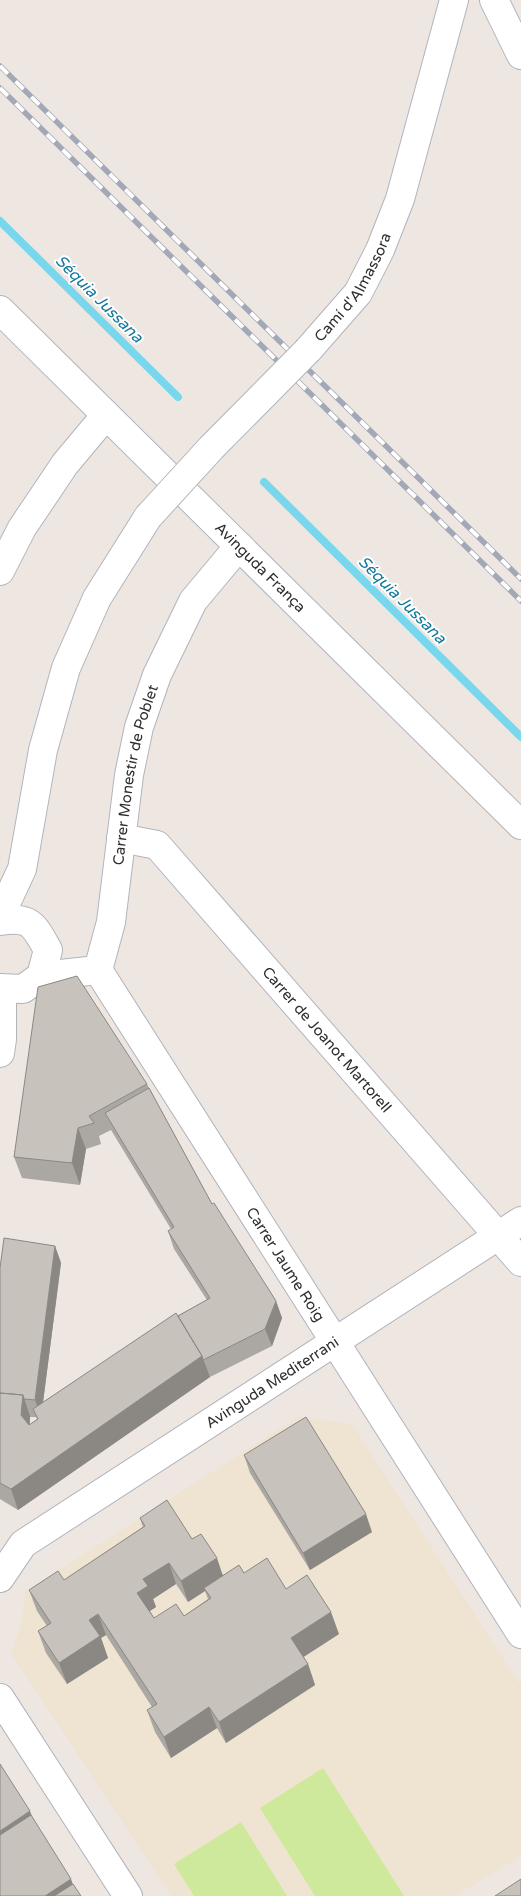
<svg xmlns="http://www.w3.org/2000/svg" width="521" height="1896" font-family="'Varela Round',sans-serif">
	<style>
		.education { fill: #efe3d1 }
		.pitch { fill: #cfe99c }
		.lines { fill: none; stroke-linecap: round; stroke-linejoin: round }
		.stream { stroke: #78d7ec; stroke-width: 8 }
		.street-casing { stroke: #b1b4bd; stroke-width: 30 }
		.secondary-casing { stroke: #b1b4bd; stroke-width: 30 }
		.street { stroke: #fff; stroke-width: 28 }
		.secondary { stroke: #fff; stroke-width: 28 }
		.rail-casing { stroke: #a3a8b7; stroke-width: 5.5 }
		.rail { stroke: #fff; stroke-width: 4; stroke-dasharray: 11; stroke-linecap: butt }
		.street-bridge-casing { stroke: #b1b4bd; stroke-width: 30; stroke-linecap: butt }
		.street-bridge { stroke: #fff; stroke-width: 28 }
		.wall { fill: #aba7a2; fill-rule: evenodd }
		.shaded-wall { fill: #8b8884 }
		.building { fill: #c7c2bc; stroke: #8b8884 }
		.labels { text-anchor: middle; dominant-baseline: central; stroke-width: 4; stroke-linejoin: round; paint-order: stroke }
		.street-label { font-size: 15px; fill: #2e2e2e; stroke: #fff }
		.water-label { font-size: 16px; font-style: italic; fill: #12799d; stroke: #fff }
	</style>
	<rect width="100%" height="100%" fill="#eee7e1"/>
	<!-- education -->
	<path class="education" d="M298 1417 352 1424 521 1686V1856L455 1896H171L11 1653 22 1622 25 1592Z"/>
	<!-- pitch -->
	<path class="pitch" d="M323 1768 404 1896H315L260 1808Z
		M241 1822 287 1896H194L174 1864Z"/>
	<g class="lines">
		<!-- stream -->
		<path class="stream" d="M0 221 178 397
			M264 482 521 737"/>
		<!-- street casing -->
		<g class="street-casing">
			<g id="street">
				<path d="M494 0 521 55"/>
				<path id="s1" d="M308 350 358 293 380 250 400 199 454 0"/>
				<path d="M0 571 22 528 65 464 106 415"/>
				<path id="s2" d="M121 838 157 845 521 1262"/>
				<path d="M0 916 22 869 43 750 66 668 97 598 148 517"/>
				<path d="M0 921C31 916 34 925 48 950L41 976 23 989 0 988"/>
				<path id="s3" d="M98 970 521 1634"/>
				<path id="s4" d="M98 970 111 922 129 775 139 727 157 675 193 601 239 546"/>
				<path d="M41 976 98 970"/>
				<path d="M0 1053 2 1039V989"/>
			</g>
		</g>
		<!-- secondary casing -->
		<g class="secondary-casing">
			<g id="secondary">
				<path id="s5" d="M0 310 521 825"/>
				<path id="s6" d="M0 1578 23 1544 521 1221"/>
				<path d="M0 1698 128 1896"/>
			</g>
		</g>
		<!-- street -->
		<use href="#street" class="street"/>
		<!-- secondary -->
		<use href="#secondary" class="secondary"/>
		<!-- rail casing -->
		<g class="rail-casing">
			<path id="rail" d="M0 66 521 579
				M0 88 521 601"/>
		</g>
		<!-- rail -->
		<use href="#rail" class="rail"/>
		<!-- street-bridge casing -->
		<g class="street-bridge-casing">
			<path id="street-bridge" d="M148 517 211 448 308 350"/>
		</g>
		<!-- street-bridge -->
		<use href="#street-bridge" class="street-bridge"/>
	</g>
	<!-- wall -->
	<path class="wall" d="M147 1084 212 1204 276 1301 282 1318 272 1346 210 1377 18 1510 0 1499V1268L55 1246 61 1263 43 1402 177 1316 207 1300 174 1249 168 1231 171 1229 111 1130 99 1136 101 1144 86 1149 80 1185 22 1178 14 1157ZM30 1417H36L37 1419 30 1425Z
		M244 1455 372 1532 310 1570 250 1473Z
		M140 1518 192 1539 223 1575 244 1573 286 1589 339 1634 303 1657 308 1664 315 1685 226 1743 217 1728 171 1758 155 1732 147 1710 152 1707 106 1635 101 1638 108 1658 67 1684 46 1653 38 1631 47 1626 37 1611 29 1590 64 1580 143 1527ZM176 1584 188 1602 205 1591 208 1599 184 1616 154 1618 150 1611 156 1607 153 1599Z"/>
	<!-- shaded-wall -->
	<path class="shaded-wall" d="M78 1128 86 1149 80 1185 72 1163Z
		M55 1246 61 1263 41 1418 35 1400Z
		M276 1301 282 1318 272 1346 265 1329Z
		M202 1356 210 1377 18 1510 11 1489Z
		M23 1395 30 1416 29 1436 21 1415Z
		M366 1514 372 1532 310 1570 303 1553Z
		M217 1558 224 1579 204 1588 205 1591 188 1602 181 1581Z
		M169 1563 176 1584 153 1599 156 1607 145 1614 137 1593 143 1579Z
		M331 1612 339 1634 299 1660 291 1638Z
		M98 1614 106 1635 101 1638 108 1658 67 1684 59 1663 89 1620Z
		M308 1664 315 1685 226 1743 219 1722Z
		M209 1707 217 1728 171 1758 164 1737Z
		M30 1811 38 1833 0 1857V1831Z
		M71 1879 77 1896H45Z"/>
	<!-- building -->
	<path class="building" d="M77 976 147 1084 89 1116 94 1123 78 1128 72 1163 14 1157 38 987Z
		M149 1088 212 1204 214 1203 276 1301 265 1329 203 1360 202 1356 178 1316 210 1298 168 1231 174 1227 105 1113Z
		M4 1238 55 1246 35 1400 24 1399 23 1395 0 1393V1268Z
		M176 1313 202 1356 11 1489 0 1483V1393L23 1395 21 1415 29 1425 38 1419 33 1409Z
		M306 1417 366 1514 303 1553 244 1455Z
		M167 1500 192 1539 201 1534 217 1558 181 1581 169 1563 143 1579 148 1586 137 1593 154 1618 176 1604 184 1616 211 1598 204 1588 239 1565 244 1573 267 1558 286 1589 307 1575 331 1612 291 1638 308 1664 219 1722 209 1707 164 1737 147 1710 157 1704 98 1614 89 1620 100 1636 59 1663 38 1631 51 1623 29 1590 58 1571 64 1580 145 1526 140 1518Z
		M0 1764 30 1811 0 1831Z
		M31 1815 71 1879 45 1896H0V1835Z
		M521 1879V1896H495Z
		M73 1884 81 1896H54Z"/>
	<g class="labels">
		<!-- street labels -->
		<g class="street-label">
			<text stroke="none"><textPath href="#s1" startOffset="78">Camí d'Almassora</textPath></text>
			<text stroke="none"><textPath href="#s5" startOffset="366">Avinguda França</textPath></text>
			<text stroke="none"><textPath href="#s4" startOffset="199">Carrer Monestir de Poblet</textPath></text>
			<text stroke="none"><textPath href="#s2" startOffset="295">Carrer de Joanot Martorell</textPath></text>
			<text stroke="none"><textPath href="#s3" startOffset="349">Carrer Jaume Roig</textPath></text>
			<text stroke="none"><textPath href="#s6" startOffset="338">Avinguda Mediterrani</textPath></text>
		</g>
		<!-- water labels -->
		<g class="water-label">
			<text transform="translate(99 299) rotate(45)">Séquia Jussana</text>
			<text transform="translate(402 600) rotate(45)">Séquia Jussana</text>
		</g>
	</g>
</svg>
